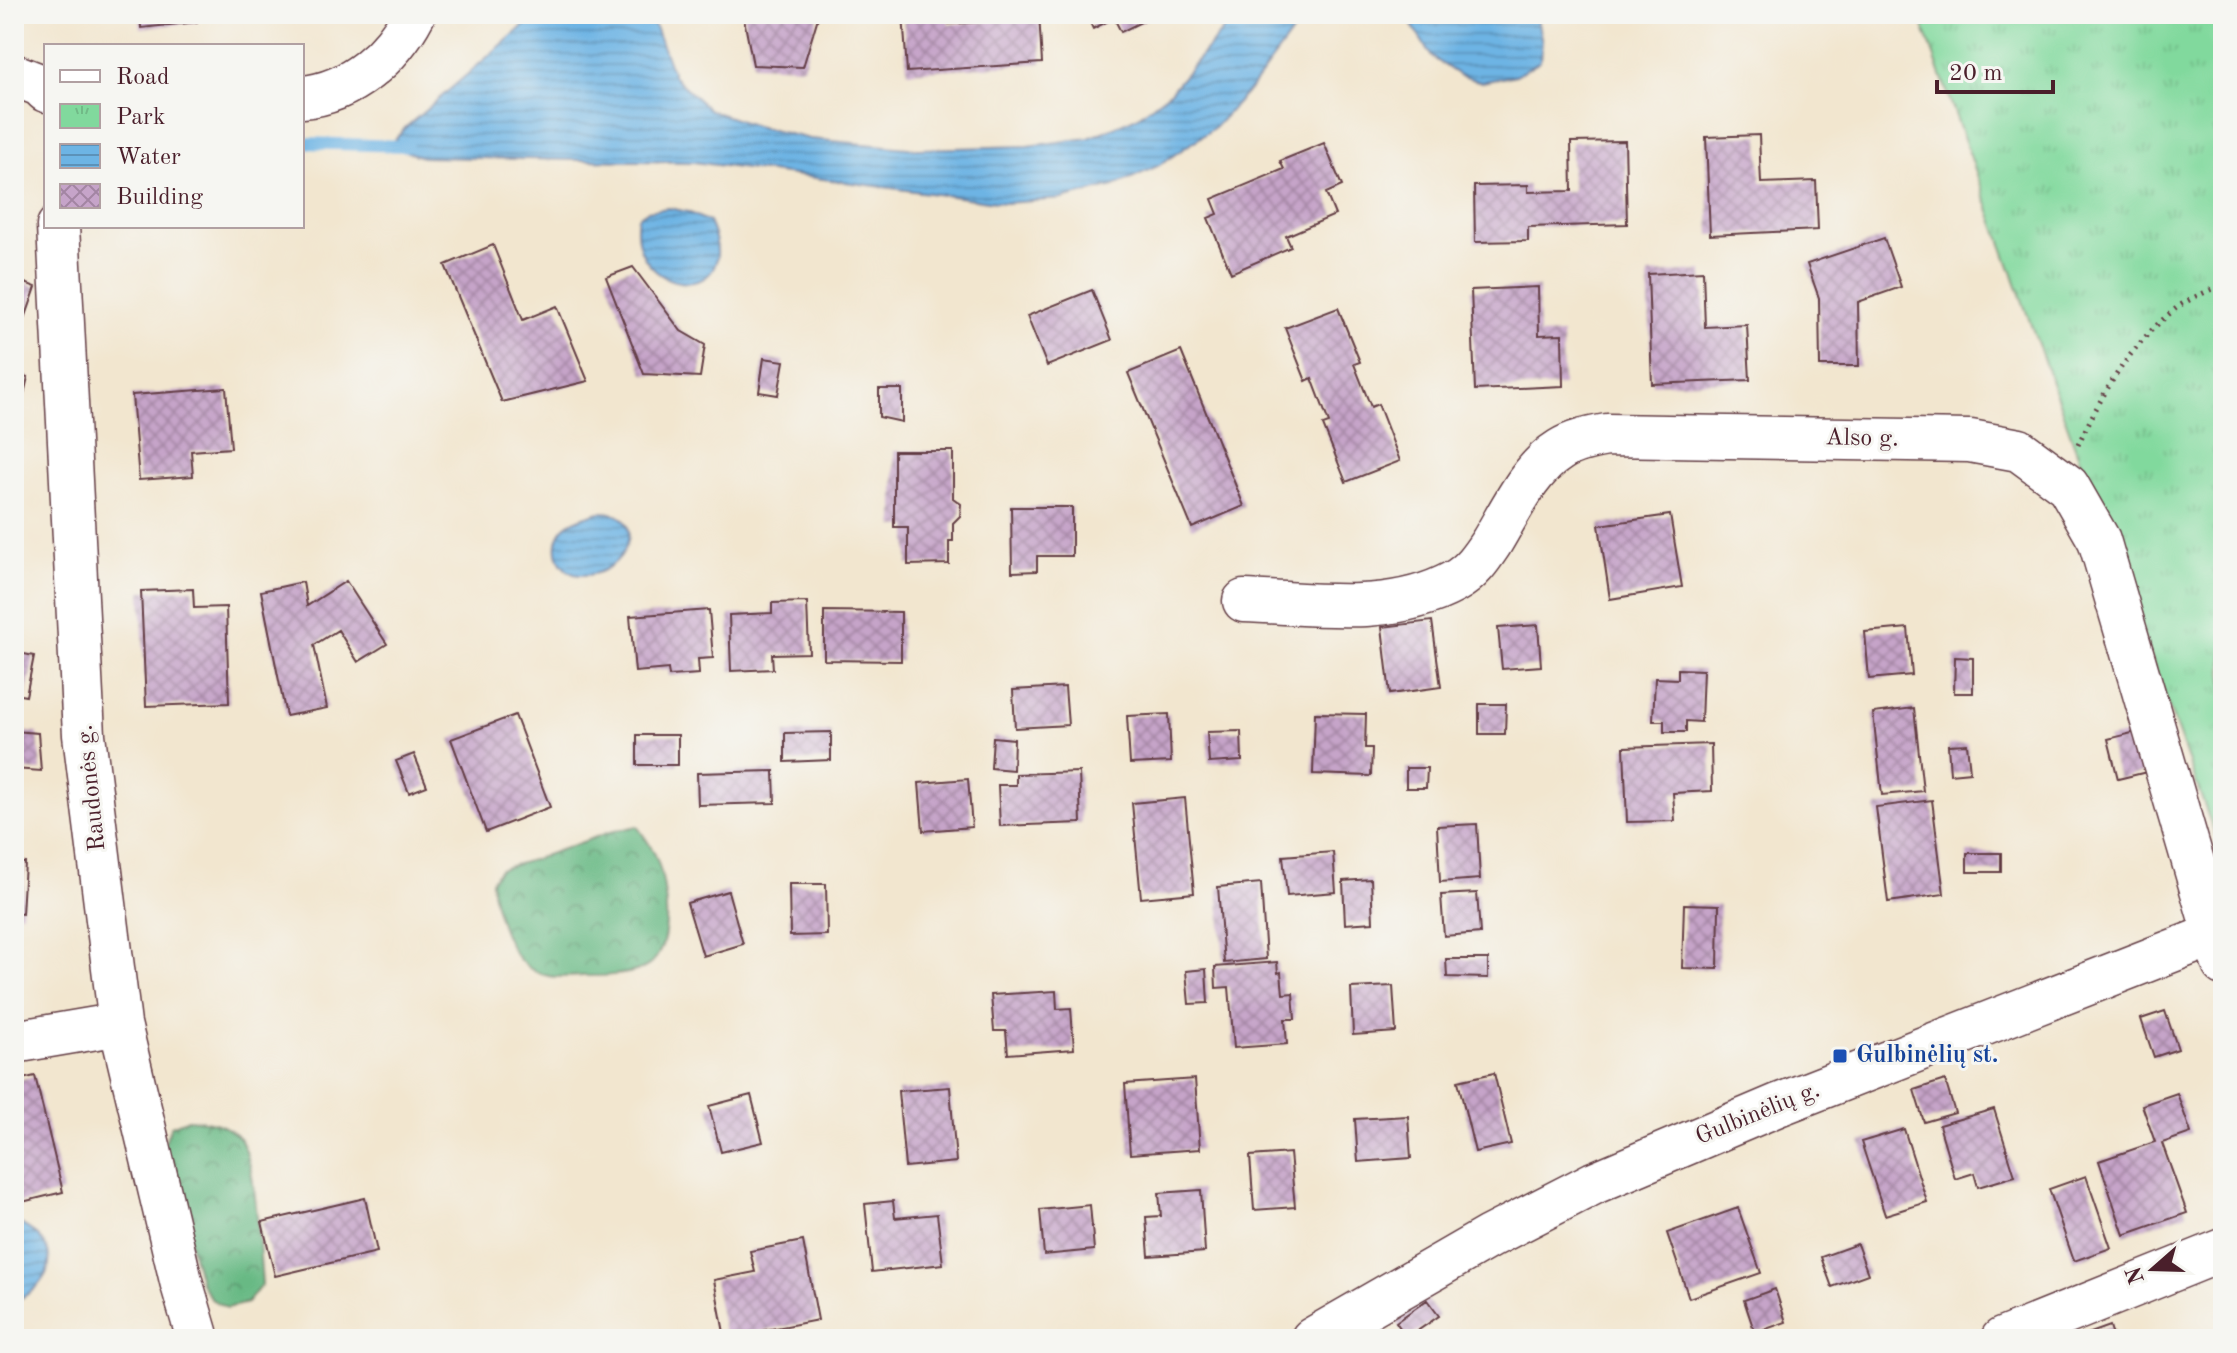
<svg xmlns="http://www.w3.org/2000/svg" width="2237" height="1353" font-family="'Old Standard TT',serif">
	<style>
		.forest { fill: url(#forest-crowns); stroke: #596c58; stroke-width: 2 }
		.park { fill: url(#park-tufts); stroke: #667c64; stroke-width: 2 }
		.water { fill: url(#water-rules); stroke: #5c6a88; stroke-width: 2 }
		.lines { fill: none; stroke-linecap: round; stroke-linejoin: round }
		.stream { stroke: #6db4e4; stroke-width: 12 }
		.building { fill: url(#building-cross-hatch) }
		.street-casing { stroke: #633d44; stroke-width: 45 }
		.path { stroke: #633d44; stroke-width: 5; stroke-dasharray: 2 6; stroke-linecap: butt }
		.street { stroke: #fff; stroke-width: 42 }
		.transit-dot { fill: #1a4fb4; stroke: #f6f6f2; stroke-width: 3 }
		.labels { text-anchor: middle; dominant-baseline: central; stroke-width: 6; stroke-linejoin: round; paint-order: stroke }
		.street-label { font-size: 24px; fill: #4a1f2b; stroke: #f6f6f2 }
		.transit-label { font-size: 24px; font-weight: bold; fill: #164399; stroke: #f6f6f2; text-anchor: start }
	</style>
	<defs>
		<pattern id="forest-crowns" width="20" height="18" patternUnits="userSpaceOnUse" patternTransform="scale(2)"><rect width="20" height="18" fill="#68b984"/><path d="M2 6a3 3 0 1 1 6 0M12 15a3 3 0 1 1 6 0" fill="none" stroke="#58966c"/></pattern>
		<pattern id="park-tufts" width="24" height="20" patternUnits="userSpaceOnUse" patternTransform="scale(2)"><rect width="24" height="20" fill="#81d99d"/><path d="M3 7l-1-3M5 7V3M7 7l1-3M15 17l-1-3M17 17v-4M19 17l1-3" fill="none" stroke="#71ba87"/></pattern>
		<pattern id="water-rules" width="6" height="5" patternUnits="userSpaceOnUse" patternTransform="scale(2)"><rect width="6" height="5" fill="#6db4e4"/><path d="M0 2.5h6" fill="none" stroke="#5c92b9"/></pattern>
		<pattern id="building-cross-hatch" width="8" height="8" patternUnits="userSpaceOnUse" patternTransform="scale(2)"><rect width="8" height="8" fill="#c6a4c9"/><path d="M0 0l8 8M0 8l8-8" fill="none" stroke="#a385a3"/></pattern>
	</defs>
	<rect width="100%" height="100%" fill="#f6f6f2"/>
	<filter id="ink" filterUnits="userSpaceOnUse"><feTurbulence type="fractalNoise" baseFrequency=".0125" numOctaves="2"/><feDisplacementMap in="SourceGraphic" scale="16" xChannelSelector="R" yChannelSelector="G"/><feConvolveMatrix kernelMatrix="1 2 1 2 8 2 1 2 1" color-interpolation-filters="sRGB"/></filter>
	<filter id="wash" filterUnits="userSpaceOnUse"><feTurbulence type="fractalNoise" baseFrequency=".006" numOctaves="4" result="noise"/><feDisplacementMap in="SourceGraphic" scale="32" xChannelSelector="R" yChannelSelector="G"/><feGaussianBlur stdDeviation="1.8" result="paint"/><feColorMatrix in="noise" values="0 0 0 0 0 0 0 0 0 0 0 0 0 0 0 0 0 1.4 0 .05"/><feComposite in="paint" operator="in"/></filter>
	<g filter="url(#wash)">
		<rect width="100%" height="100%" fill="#f2e6cf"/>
		<!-- forest -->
		<path class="forest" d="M637 826C643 835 652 846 656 857 667 885 677 954 642 969 624 976 601 976 582 976 559 977 543 980 524 964 506 949 493 904 491 881L500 869 535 859 610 832Z
			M188 1119C207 1121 225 1122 239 1138 257 1159 259 1252 262 1284L247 1303 227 1308 211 1299 200 1281 164 1144 171 1126Z"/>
		<!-- park -->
		<path class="park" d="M1919 14H2223V857Z"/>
		<!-- water -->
		<path class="water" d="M530 14H650L674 77 709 110 755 126 810 139 918 149 1027 146 1089 138 1137 117 1170 92 1237 14H1306L1251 88 1215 127 1158 166 1114 186 1062 199 1004 203 694 162 422 157 390 146 405 128 527 23Z
			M1405 14H1536L1542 42 1540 61 1516 75 1482 82 1459 75 1432 57Z
			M669 208 688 212 709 222C749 308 625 299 638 217L647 211Z
			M599 512C652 510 627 578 580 575 557 573 549 543 565 527 573 519 588 516 599 512Z
			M14 1220C22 1225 34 1231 40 1238 63 1265 39 1290 14 1302Z"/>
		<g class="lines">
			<!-- stream -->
			<path class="stream" d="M14 135H15
				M302 143 407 146"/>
		</g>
		<g id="blocks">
			<!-- building -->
			<path class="building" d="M140 14H211V16L196 17 197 22 141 28Z
				M743 14H819L803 67 753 65Z
				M903 14H948L949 24 993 21V14H1039L1042 63 907 72Z
				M1086 14H1157L1121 32 1114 18 1093 29Z
				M1759 135 1761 183 1816 181 1818 230 1710 235 1706 137Z
				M1625 141 1627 224 1528 227V241L1475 242 1474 186 1528 185V192L1572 191 1571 142Z
				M1324 143 1342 186 1326 193 1335 215 1286 236 1291 247 1231 273 1208 218 1218 214 1212 199 1284 169 1280 161Z
				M1884 238 1901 287 1858 302 1859 366H1820L1819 298 1807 264Z
				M493 245 523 320 557 306 588 381 502 402 445 265Z
				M633 267 681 331 705 345 700 377 644 374 606 277Z
				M1703 271 1705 327 1747 325 1750 380 1652 384 1648 274Z
				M14 279 36 287 19 336 14 334Z
				M1538 287 1539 335 1562 334 1563 386 1475 390 1471 290Z
				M1092 290 1112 340 1047 366 1027 316Z
				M1338 308 1360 362 1354 364 1371 407 1378 404 1400 461 1346 482 1323 425 1329 423 1312 378 1306 381 1285 328Z
				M1181 351 1244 506 1192 528 1128 373Z
				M764 358 784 361 778 395 759 392Z
				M14 374 28 377 15 432H14Z
				M226 388 231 448 191 451 193 476 139 480 132 395Z
				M879 389H902V422L879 417Z
				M894 451H953V498L961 504 960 516 953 523V541H949V564L908 565V527H894Z
				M1011 507H1072V556H1037V571L1012 572Z
				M1670 515 1682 587 1610 599 1599 525Z
				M346 581 387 644 358 662 338 630 314 645 327 708 286 716 261 591 303 582 307 606Z
				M193 589 194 608 226 607 229 703 146 706 141 591Z
				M807 602 809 653 772 654 773 669 731 671 729 615 772 613V603Z
				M709 610 713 658 698 659 699 674 669 676 668 669 635 672 630 616Z
				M824 611 901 612V661L824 660Z
				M1432 621 1441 687 1390 694 1382 627Z
				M1538 625 1541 666 1502 669 1498 628Z
				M1908 628 1912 675 1869 679 1865 632Z
				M14 652 34 656 26 696 14 694Z
				M1955 657 1973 658V693H1954Z
				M1678 669 1703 670 1701 722 1686 721V732H1664V721H1653L1655 678 1678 679Z
				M1065 687 1068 725 1015 728 1013 690Z
				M1479 704H1506L1505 734H1479Z
				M1914 708 1923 791 1882 795 1873 713Z
				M1315 713 1366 714 1365 748H1372L1371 776 1313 774Z
				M1169 714 1171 762 1130 764 1127 716Z
				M515 715 550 807 486 832 451 739Z
				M2144 730 2155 770 2118 779 2108 739Z
				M14 731 38 733 41 771 14 769Z
				M1241 731 1242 761 1209 763 1207 732Z
				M831 732V760L785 762V733Z
				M637 735H678V765H637Z
				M993 737 1014 739 1013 770 991 768Z
				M1711 744 1712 791 1673 793 1675 821 1627 822 1624 747Z
				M1967 744 1970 772 1950 774 1948 745Z
				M414 754 427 786 409 793 396 761Z
				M1406 768H1427L1426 788H1406Z
				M774 771 775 803 698 805 697 773Z
				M1079 772 1081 823 1000 826 998 785H1016V774Z
				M968 779 972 827 923 831 919 783Z
				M1185 798 1194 893 1141 898 1132 803Z
				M1932 800 1944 894 1888 902 1876 807Z
				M1477 824 1480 879 1440 882 1437 826Z
				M1333 852 1336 892 1287 896 1283 856Z
				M1967 853H2001V872H1967Z
				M14 862 25 863 22 914 14 913Z
				M1371 879 1373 922 1345 924 1343 881Z
				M1261 883 1266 959 1224 963 1218 887Z
				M789 884H826L827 935 790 936Z
				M728 891 743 944 703 956 687 903Z
				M1477 893 1480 933 1444 936 1441 895Z
				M1684 904 1719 905 1718 969 1682 968Z
				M1446 959H1488V978L1447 977Z
				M1277 962 1278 973 1281 972 1283 994 1293 993 1295 1019H1285L1287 1044 1234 1048 1229 987 1216 988 1215 967Z
				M1206 969 1208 1003 1189 1004 1186 971Z
				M1393 986 1396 1032 1353 1035 1351 988Z
				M1056 991 1057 1009 1071 1008 1074 1049 1008 1054 1006 1031H994L991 995Z
				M2165 1011 2178 1049 2154 1057 2141 1019Z
				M1494 1073 1511 1144 1475 1152 1458 1081Z
				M35 1076 63 1192 14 1204V1081Z
				M1195 1079 1200 1149 1130 1154 1125 1084Z
				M1945 1080 1955 1113 1924 1122 1914 1090Z
				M950 1087 956 1162 905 1167 898 1091Z
				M2177 1093 2191 1133 2162 1143 2187 1213 2124 1235 2099 1161 2155 1142 2142 1105Z
				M751 1095 763 1142 721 1152 709 1106Z
				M1994 1109 2015 1176 1978 1187 1974 1173 1955 1179 1939 1125Z
				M1408 1116 1411 1158 1358 1162 1355 1119Z
				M1904 1129 1927 1202 1885 1215 1861 1142Z
				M1290 1153 1295 1207 1254 1210 1250 1156Z
				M2086 1176 2111 1248 2074 1261 2049 1189Z
				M1201 1190 1205 1252 1149 1256 1146 1217 1161 1216 1159 1193Z
				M365 1198 377 1252 275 1276 262 1222Z
				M893 1201 895 1218 937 1214 943 1264 872 1272 865 1204Z
				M1090 1205 1094 1250 1044 1255 1040 1210Z
				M1738 1208 1761 1273 1689 1298 1667 1233Z
				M803 1241 818 1320 725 1338 714 1280 755 1272 750 1251Z
				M1857 1244 1868 1274 1832 1287 1821 1257Z
				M1775 1289 1786 1322 1755 1333 1744 1300Z
				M1427 1300 1439 1316 1407 1338 1396 1322Z
				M2110 1326 2114 1339H2074Z"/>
		</g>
	</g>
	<g filter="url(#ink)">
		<use href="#blocks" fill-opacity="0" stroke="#633d44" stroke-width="2"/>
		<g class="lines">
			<!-- street casing -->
			<g class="street-casing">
				<path id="street" d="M14 75 40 85 46 91
					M302 97C351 93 392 56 414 14
					M58 226 84 735 120 1024 181 1281 198 1339
					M1244 601C1313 603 1390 617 1454 582 1471 573 1481 558 1491 543 1510 512 1529 469 1560 450 1574 441 1591 438 1607 435L1970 441 2019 450 2068 486 2099 540 2223 964
					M14 1042 120 1024
					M1312 1339 1489 1237 1594 1183 1778 1105 2223 931
					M2002 1339 2223 1250"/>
			</g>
			<!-- path -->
			<path class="path" d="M2078 445C2102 394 2129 346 2174 310 2187 299 2207 292 2223 284"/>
			<!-- street -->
			<use href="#street" class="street"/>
		</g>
	</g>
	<!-- markers -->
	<rect class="transit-dot" x="1832" y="1048" width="16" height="16" rx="4"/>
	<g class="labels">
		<!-- street labels -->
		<g class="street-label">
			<text transform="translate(1862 439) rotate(1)">Also g.</text>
			<text transform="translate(92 788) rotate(-96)">Raudonės g.</text>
			<text transform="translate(1758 1114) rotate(-22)">Gulbinėlių g.</text>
		</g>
		<!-- transit labels -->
		<g class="transit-label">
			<text x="1856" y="1056">Gulbinėlių st.</text>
		</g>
	</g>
	<!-- margin -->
	<rect width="2237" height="1353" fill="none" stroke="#f6f6f2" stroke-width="48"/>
	<!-- legend -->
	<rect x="44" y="44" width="260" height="184" fill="#f6f6f2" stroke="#b1a0a2" stroke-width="2"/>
	<rect x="60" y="70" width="40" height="12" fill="#ffffff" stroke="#b1a0a2" stroke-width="2"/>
	<text x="116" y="84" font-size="24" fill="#4a1f2b">Road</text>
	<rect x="60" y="104" width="40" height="24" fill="url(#park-tufts)" stroke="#b1a0a2" stroke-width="2"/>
	<text x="116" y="124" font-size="24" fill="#4a1f2b">Park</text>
	<rect x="60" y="144" width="40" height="24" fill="url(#water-rules)" stroke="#b1a0a2" stroke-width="2"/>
	<text x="116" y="164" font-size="24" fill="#4a1f2b">Water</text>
	<rect x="60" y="184" width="40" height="24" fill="url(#building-cross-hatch)" stroke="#b1a0a2" stroke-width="2"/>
	<text x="116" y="204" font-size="24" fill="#4a1f2b">Building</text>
	<!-- north arrow -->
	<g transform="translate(2153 1269) rotate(250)" stroke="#f6f6f2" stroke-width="6" paint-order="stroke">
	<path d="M0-6L14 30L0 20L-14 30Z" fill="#4a1f2b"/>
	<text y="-12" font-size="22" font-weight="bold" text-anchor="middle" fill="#4a1f2b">N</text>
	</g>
	<!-- scale -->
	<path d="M1937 80v12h116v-12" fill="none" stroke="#4a1f2b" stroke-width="4"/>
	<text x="1949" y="80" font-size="24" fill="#4a1f2b" stroke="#f6f6f2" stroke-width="6" paint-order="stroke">20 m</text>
</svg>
